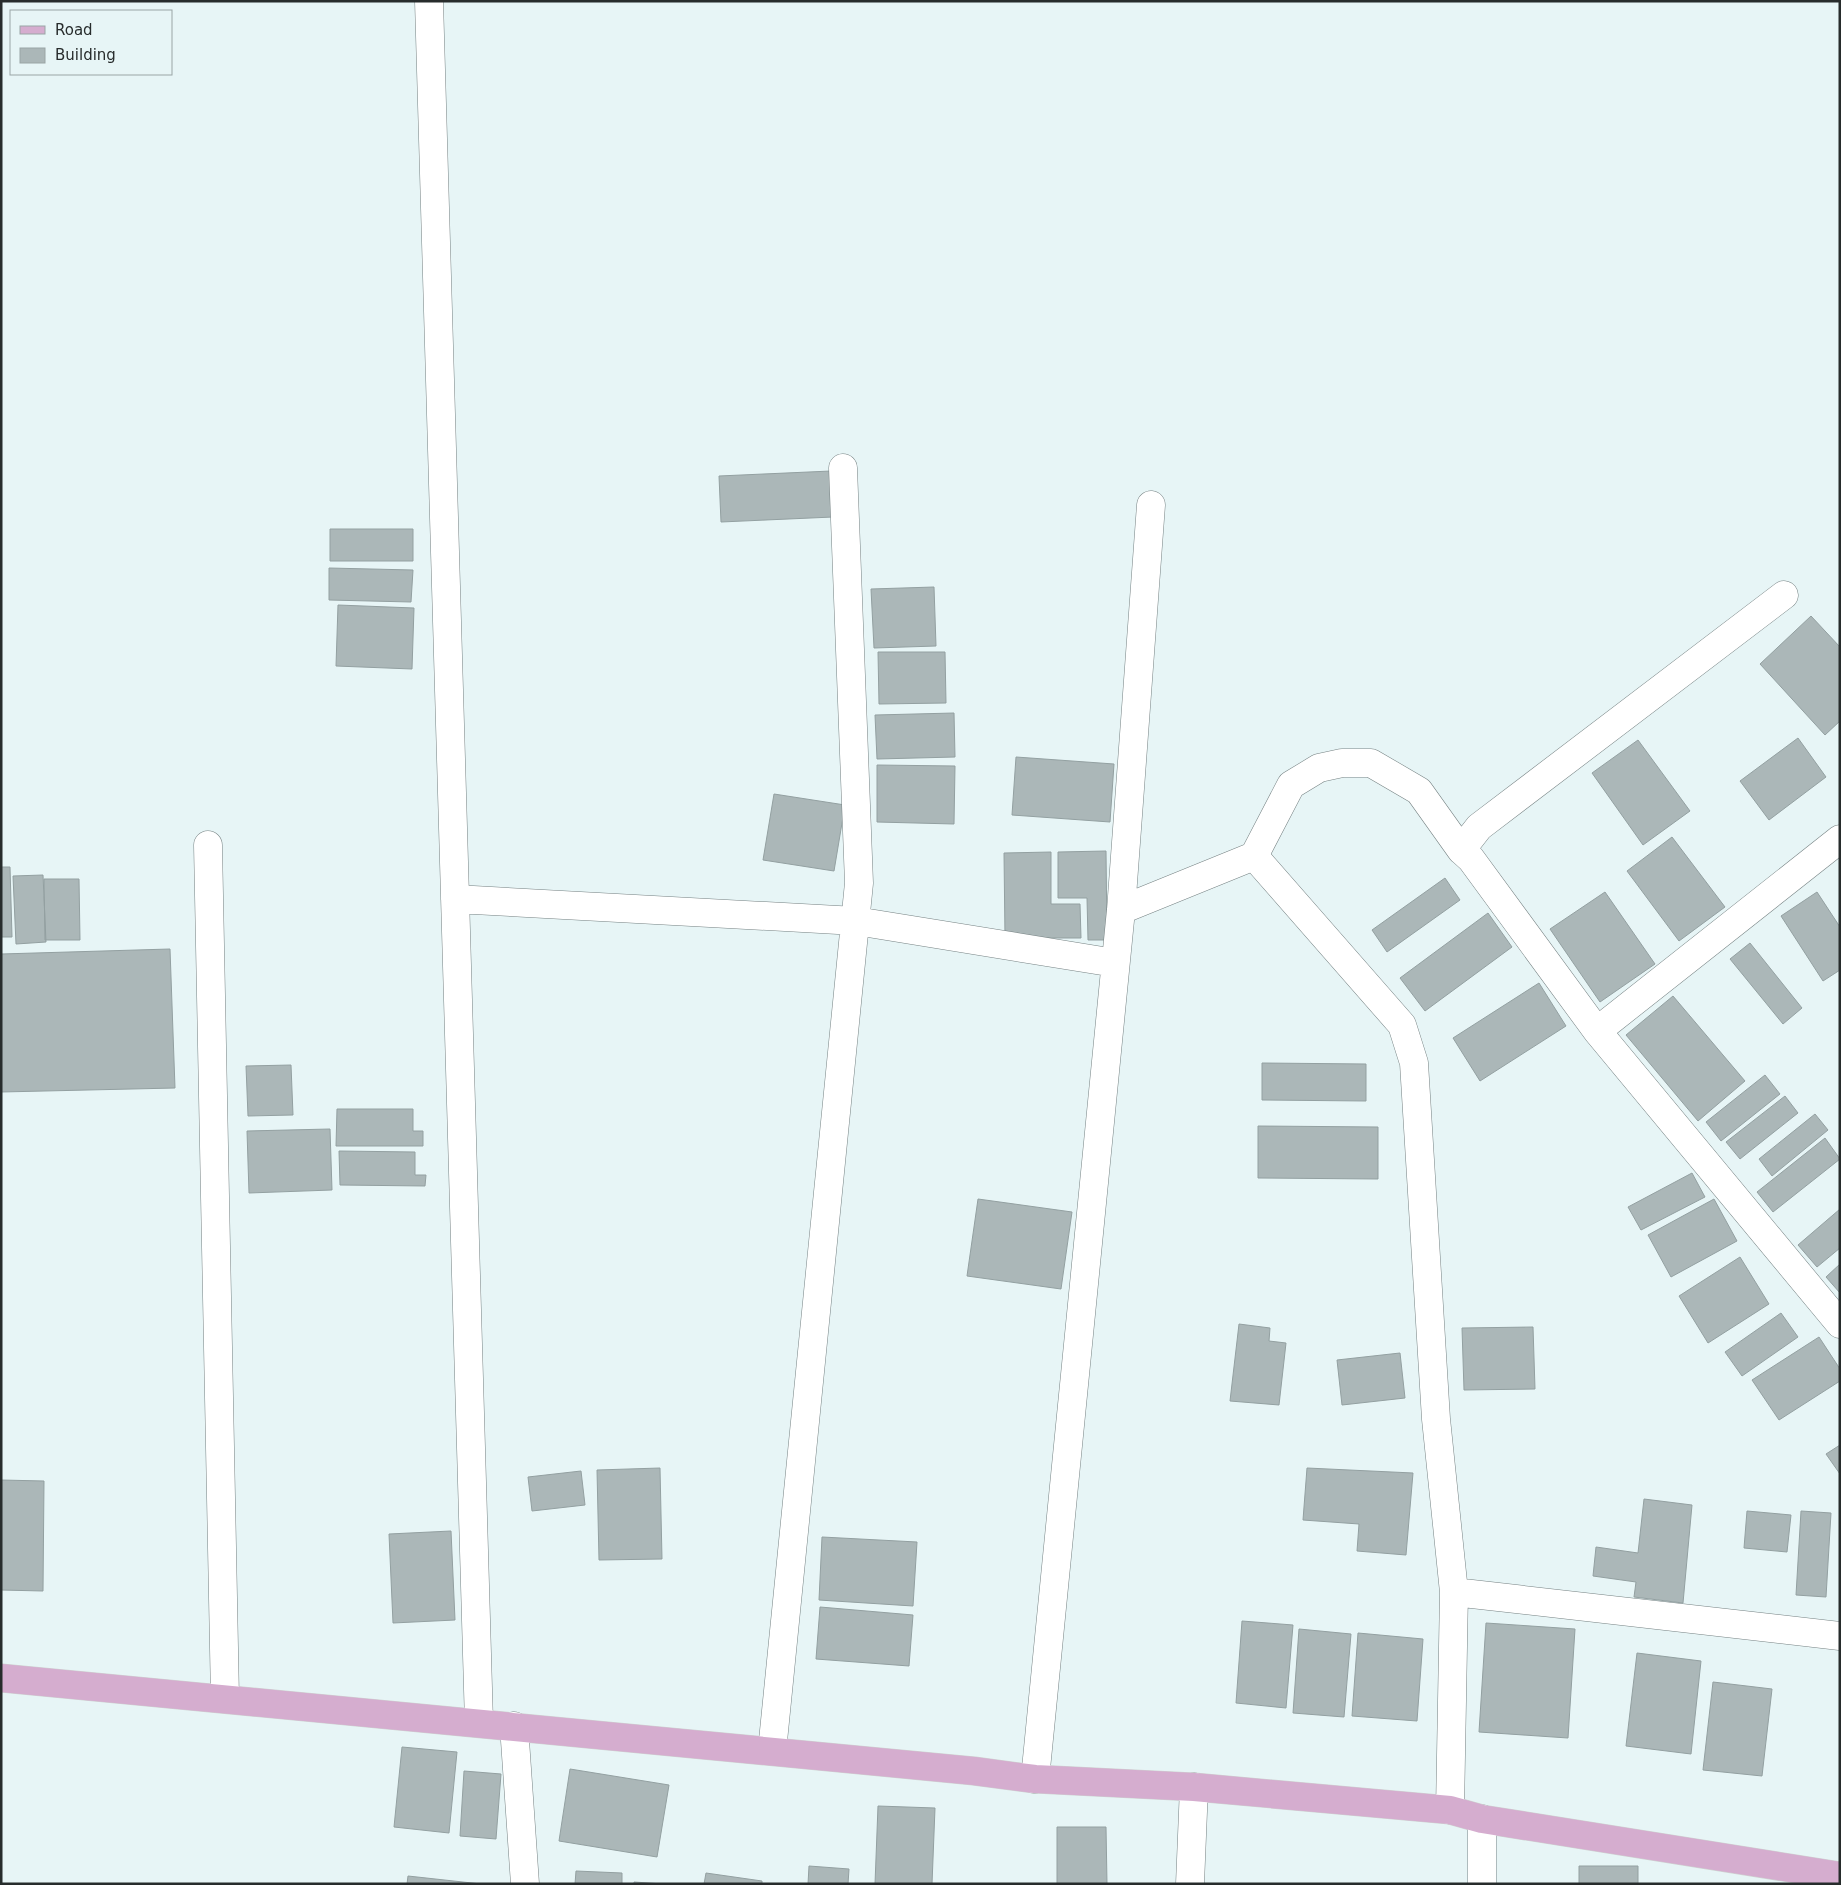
<svg xmlns="http://www.w3.org/2000/svg" width="1841" height="1885" font-family="'DejaVu Sans',sans-serif">
	<style>
		.building { fill: #abb7b8; stroke: #93a0a1 }
		.lines { fill: none; stroke-linecap: round; stroke-linejoin: round }
		.street-casing { stroke: #768283; stroke-width: 29 }
		.primary-casing { stroke: #cfd1d1; stroke-width: 29 }
		.street { stroke: #fff; stroke-width: 28 }
		.primary { stroke: #d5adcf; stroke-width: 28 }
	</style>
	<rect width="100%" height="100%" fill="#e7f5f6"/>
	<!-- building -->
	<path class="building" d="M831 471 833 517 721 522 719 476Z
		M330 529H413V561H330Z
		M329 568 413 570 411 602 329 600Z
		M934 587 936 646 874 648 871 589Z
		M338 605 414 608 412 669 336 666Z
		M1811 616 1840 647V721L1825 735 1760 664Z
		M878 652H945L946 703 879 704Z
		M954 713 955 757 877 759 875 715Z
		M1798 738 1826 777 1769 820 1740 781Z
		M1638 740 1690 811 1643 845 1592 773Z
		M1016 757 1114 764 1110 822 1012 815Z
		M877 765 955 766 954 824 877 822Z
		M774 794 845 805 834 871 763 860Z
		M1672 837 1725 907 1679 941 1627 871Z
		M1106 851 1107 940H1088L1087 898H1058V852Z
		M1051 852V904H1080L1081 938H1005L1004 853Z
		M1 867H10L12 937H1Z
		M43 875 46 942 16 944 13 876Z
		M1445 878 1460 900 1387 952 1372 930Z
		M44 879H79L80 940H45Z
		M1605 892 1655 964 1600 1002 1550 929Z
		M1817 892 1840 927V970L1823 981 1781 916Z
		M1488 913 1512 947 1425 1011 1400 978Z
		M1750 943 1802 1008 1783 1024 1730 959Z
		M170 949 175 1088 1 1092V954Z
		M1539 983 1566 1026 1480 1081 1453 1038Z
		M1673 996 1745 1081 1698 1121 1626 1035Z
		M1262 1063 1366 1064V1101L1262 1100Z
		M291 1065 293 1115 248 1116 246 1066Z
		M1765 1075 1780 1094 1721 1141 1706 1122Z
		M1785 1096 1798 1113 1740 1159 1726 1142Z
		M337 1109H413V1131H423V1146H336Z
		M1815 1114 1828 1130 1772 1176 1759 1159Z
		M1258 1126 1378 1127V1179L1258 1178Z
		M330 1129 332 1190 249 1193 247 1131Z
		M1825 1138 1840 1159 1773 1212 1757 1192Z
		M339 1151 415 1152V1175H426L425 1186 340 1185Z
		M1692 1173 1705 1197 1641 1230 1628 1207Z
		M978 1199 1072 1212 1061 1289 967 1276Z
		M1714 1199 1737 1241 1671 1277 1648 1235Z
		M1840 1209V1248L1817 1267 1798 1245Z
		M1740 1257 1769 1304 1708 1343 1679 1296Z
		M1840 1264V1293L1826 1277Z
		M1781 1313 1798 1337 1742 1376 1725 1352Z
		M1239 1324 1270 1328 1269 1341 1286 1343 1279 1405 1230 1401Z
		M1533 1327 1535 1389 1464 1390 1462 1328Z
		M1819 1337 1840 1369V1381L1779 1420 1752 1380Z
		M1400 1353 1405 1398 1342 1405 1337 1360Z
		M1840 1445V1474L1826 1454Z
		M660 1468 662 1559 599 1560 597 1470Z
		M1307 1468 1413 1473 1406 1555 1357 1551 1359 1524 1303 1520Z
		M581 1471 585 1505 532 1511 528 1477Z
		M1 1480 44 1481 43 1591 1 1590Z
		M1644 1499 1692 1505 1683 1603 1634 1597 1636 1582 1593 1576 1596 1547 1638 1553Z
		M1747 1511 1791 1515 1787 1552 1744 1548Z
		M1801 1511 1831 1513 1826 1597 1796 1595Z
		M451 1531 455 1620 393 1623 389 1534Z
		M822 1537 917 1542 913 1606 819 1600Z
		M820 1607 913 1615 909 1666 816 1659Z
		M1242 1621 1293 1625 1286 1708 1236 1703Z
		M1486 1623 1575 1629 1568 1738 1479 1732Z
		M1299 1629 1351 1634 1344 1717 1293 1713Z
		M1358 1633 1423 1639 1417 1721 1352 1716Z
		M1637 1653 1701 1661 1691 1754 1626 1746Z
		M1713 1682 1772 1689 1762 1776 1703 1770Z
		M402 1747 457 1752 449 1833 394 1827Z
		M570 1769 669 1785 657 1857 559 1841Z
		M464 1771 501 1774 496 1839 460 1836Z
		M878 1806 935 1808 932 1884H875Z
		M1057 1827H1106L1107 1884H1057Z
		M809 1866 849 1869 848 1884H808Z
		M1579 1866H1638V1884H1579Z
		M576 1871 622 1873V1884H575Z
		M706 1873 762 1881V1884H704Z
		M408 1876 481 1884H407Z
		M634 1882 663 1884H634Z"/>
	<g class="lines">
		<!-- street casing -->
		<g class="street-casing">
			<path id="street" d="M429 1 479 1723
				M1784 595 1479 827 1461 850 1471 859 1597 1031 1840 1324
				M208 845 225 1698
				M1254 856 1402 1025 1414 1063 1436 1419 1454 1592 1450 1810
				M455 899 856 921 1115 963
				M1121 910 1254 856 1291 785 1319 768 1342 763H1371L1419 791 1461 850
				M1597 1031 1840 839
				M1454 1592 1840 1636
				M514 1726 525 1884
				M772 1751 859 883 843 468
				M1035 1779 1121 910 1151 505
				M1482 1819V1884
				M1190 1884 1194 1787"/>
		</g>
		<!-- primary casing -->
		<g class="primary-casing">
			<path id="primary" d="M1 1678 974 1771 1035 1779 1194 1787 1450 1810 1482 1819 1840 1876"/>
		</g>
		<!-- street -->
		<use href="#street" class="street"/>
		<!-- primary -->
		<use href="#primary" class="primary"/>
	</g>
	<!-- border -->
	<rect width="1841" height="1885" fill="none" stroke="#272c2c" stroke-width="5"/>
	<!-- legend -->
	<rect x="10" y="10" width="162" height="65" fill="#e7f5f6" stroke="#9aa5a5"/>
	<rect x="20" y="26" width="25" height="8" fill="#d5adcf" stroke="#9aa5a5"/>
	<text x="55" y="35" font-size="15" fill="#272c2c">Road</text>
	<rect x="20" y="48" width="25" height="15" fill="#abb7b8" stroke="#9aa5a5"/>
	<text x="55" y="60" font-size="15" fill="#272c2c">Building</text>
</svg>
